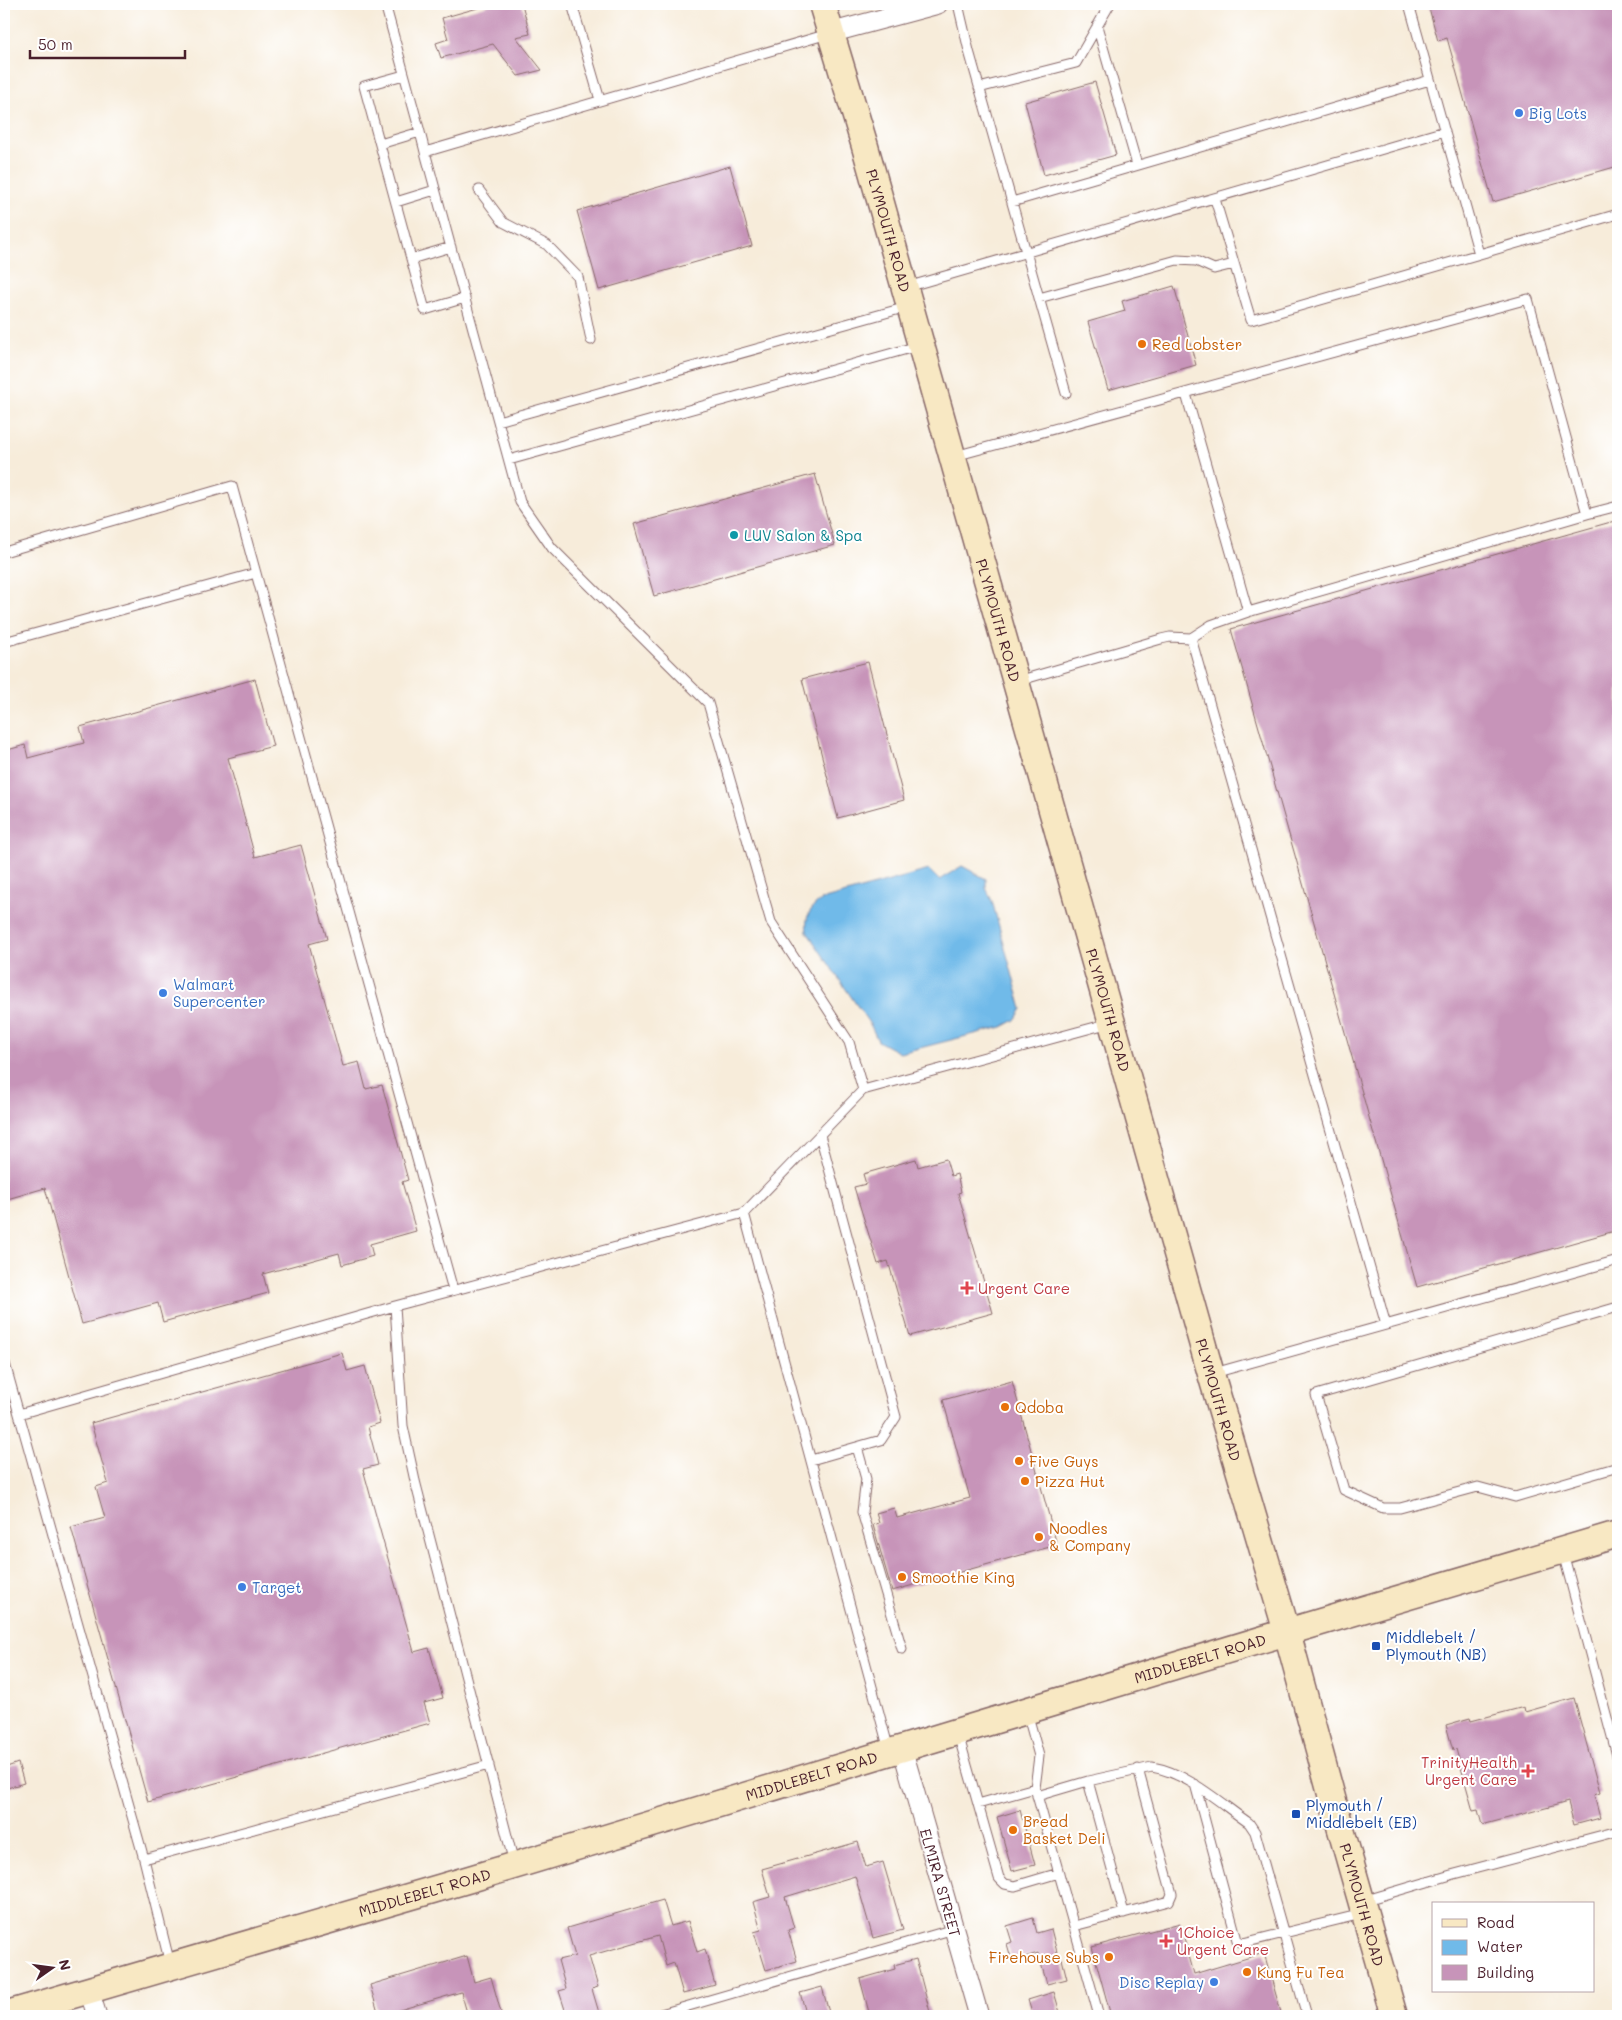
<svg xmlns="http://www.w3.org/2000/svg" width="1622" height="2020" font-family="Mali,sans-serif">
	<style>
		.water { fill: #70bae9; stroke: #5d6c8a }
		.building { fill: #c794b9 }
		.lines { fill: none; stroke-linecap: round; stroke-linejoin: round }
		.lane-casing { stroke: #876768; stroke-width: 11 }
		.street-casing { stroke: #876768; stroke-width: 21 }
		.secondary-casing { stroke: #876768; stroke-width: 29 }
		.lane { stroke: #fff; stroke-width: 9 }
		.street { stroke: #fff; stroke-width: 19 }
		.secondary { stroke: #f8e8c3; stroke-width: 26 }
		.shop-dot { fill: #3f7fe0; stroke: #fff; stroke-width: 2 }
		.food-dot { fill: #e8710a; stroke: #fff; stroke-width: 2 }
		.culture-dot { fill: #0f9aa8; stroke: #fff; stroke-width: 2 }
		.health-dot { fill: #e0444e; stroke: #fff; stroke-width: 2 }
		.transit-dot { fill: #1a4fb4; stroke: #fff; stroke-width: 2 }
		.labels { text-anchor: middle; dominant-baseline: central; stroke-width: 4; stroke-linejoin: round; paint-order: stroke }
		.shop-label { font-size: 15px; fill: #366cbe; stroke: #fff; text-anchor: start }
		.street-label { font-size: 15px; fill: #4a1f2b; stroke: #fff }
		.food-label { font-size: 15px; fill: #c56008; stroke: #fff; text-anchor: start }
		.culture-label { font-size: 15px; fill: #0d838f; stroke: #fff; text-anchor: start }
		.health-label { font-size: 15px; fill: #be3a42; stroke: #fff; text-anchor: start }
		.transit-label { font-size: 15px; fill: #164399; stroke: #fff; text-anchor: start }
	</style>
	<rect width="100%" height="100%" fill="#fff"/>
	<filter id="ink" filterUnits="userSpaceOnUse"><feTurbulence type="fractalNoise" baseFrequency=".02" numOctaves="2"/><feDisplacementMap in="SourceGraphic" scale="10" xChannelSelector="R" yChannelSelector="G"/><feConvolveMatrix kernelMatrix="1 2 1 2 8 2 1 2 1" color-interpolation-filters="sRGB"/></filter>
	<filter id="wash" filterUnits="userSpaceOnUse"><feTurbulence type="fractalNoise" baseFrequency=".0096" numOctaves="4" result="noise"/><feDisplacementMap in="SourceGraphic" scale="20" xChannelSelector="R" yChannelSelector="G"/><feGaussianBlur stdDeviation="1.12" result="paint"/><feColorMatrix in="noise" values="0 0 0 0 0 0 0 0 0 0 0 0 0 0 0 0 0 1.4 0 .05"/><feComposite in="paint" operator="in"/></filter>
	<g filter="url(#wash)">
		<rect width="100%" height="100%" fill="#f7ecda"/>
		<!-- water -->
		<path class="water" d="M962 866 986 879V888L992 901 1022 1009 1015 1020 1002 1027 900 1053 878 1041 871 1026 807 932C805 916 809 910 821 900L929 870 939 880Z"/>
		<g id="blocks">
			<!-- building -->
			<path class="building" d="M492 4H522L530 34 516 37 542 70 518 76 493 44 441 58 436 43 448 39 442 18Z
				M1428 4H1618V166L1493 202 1447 38 1438 41Z
				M1095 82 1116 155 1044 175 1025 102Z
				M730 166 752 246 599 290 577 211Z
				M1174 286 1196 365 1108 390 1088 322 1125 311 1122 301Z
				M815 474 835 545 654 596 634 524Z
				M1618 520V1230L1417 1287 1231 629Z
				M868 662 904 800 838 818 802 679Z
				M255 679 273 746 228 758 255 857 301 845 327 939 309 944 343 1066 359 1062 366 1089 382 1085 408 1180 402 1182 416 1231 370 1244 373 1256 342 1265 339 1253 263 1274 268 1293 163 1322 158 1303 82 1324 45 1188 4 1200V1058L8 1057 4 1042V751L25 745 28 758 84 743 80 727Z
				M916 1159 918 1167 946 1159 951 1176 957 1174 961 1192 958 1193 993 1313 910 1336 888 1261 878 1264 854 1187 866 1184 863 1174Z
				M342 1353 347 1371 365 1366 380 1423 368 1427 378 1465 363 1469 414 1652 429 1648 443 1698 424 1703 430 1723 148 1802 71 1527 105 1518 96 1487 108 1483 91 1423Z
				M1012 1381 1057 1545 892 1591 873 1525 879 1523 876 1513 894 1508 897 1518 970 1498 943 1400Z
				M1574 1698 1600 1793 1594 1795 1600 1818 1574 1825 1568 1802 1482 1825 1478 1810 1473 1811 1456 1749 1453 1750 1446 1725 1470 1718 1471 1721 1524 1707 1525 1712Z
				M18 1763 24 1783 4 1789V1768Z
				M1020 1810 1035 1865 1012 1871 997 1817Z
				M858 1842 866 1867 883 1862 903 1930 873 1938 855 1876 785 1897 794 1928 788 1930 797 1961 766 1970 754 1932 761 1930 753 1902 770 1897 762 1869Z
				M663 1900 671 1926 688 1921 697 1952 705 1949 715 1985 683 1994 674 1963 666 1966 658 1936 589 1956 598 1987 592 1989 600 2016H567L559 1991 566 1989 558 1960 575 1956 567 1928Z
				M1033 1918 1037 1933 1051 1929 1059 1960 1062 1959 1067 1979 1047 1984 1038 1953 1012 1961 1007 1944 1012 1942 1007 1926Z
				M1180 1923 1194 1974 1264 1953 1282 2016H1111L1092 1947Z
				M467 1956 474 1982 491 1977 502 2016H468L461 1992 379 2016 370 1985Z
				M916 1959 931 2016H870L860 1979 895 1969 894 1965Z
				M822 1987 830 2016H807L800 1993Z
				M1054 1992 1061 2016H1033L1028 2000Z"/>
		</g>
	</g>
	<g filter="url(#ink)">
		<use href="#blocks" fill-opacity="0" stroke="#876768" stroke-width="1"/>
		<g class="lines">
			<!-- lane casing -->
			<g class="lane-casing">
				<path id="lane" d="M385 4 420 132
					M572 4 600 100
					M958 4 969 51 1066 393
					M1409 4 1479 254
					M1097 26 1137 165
					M828 34 425 152 520 502 552 548 708 703 771 922 849 1042 863 1090
					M404 75 364 86 425 310 465 298
					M979 88 1076 63 1110 4
					M380 144 420 132 425 152
					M479 190 503 222 547 245 578 277 591 340
					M1215 199 1251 320 1618 214
					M396 202 435 190
					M1012 202 1430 80
					M411 259 451 247
					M907 287 1445 131
					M1039 298 1177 260 1196 261 1214 269 1234 264
					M1186 394 1248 612 1211 625 1191 638
					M498 421 907 307
					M955 456 1528 299 1587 514 1248 612
					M509 460 918 346
					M1587 514 1618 506
					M4 552 232 486 453 1290
					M4 642 256 573
					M1018 681 1161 639 1170 637 1191 638 1386 1325
					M744 1213 863 1090 1110 1023
					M395 1306 744 1213 889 1750
					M1618 1307 1316 1395 1344 1490 1383 1508H1400L1478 1487 1515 1497 1618 1467
					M4 1360 19 1414
					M1214 1373 1618 1260
					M857 1447 866 1479 862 1512 902 1649
					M811 1460 881 1440 896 1417 820 1135
					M1563 1553 1618 1759
					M1027 1712 1039 1756 1035 1788 1099 2016
					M958 1734 999 1878 1005 1884 1015 1886 1059 1873
					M1088 1781 1124 1913
					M1195 1784 1237 1940 1243 1943 1362 1914
					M1037 1796 1088 1781 1152 1767C1188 1773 1220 1803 1249 1823L1255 1832 1307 2016
					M978 1804 1035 1788
					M144 1859 489 1765
					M1363 1901 1451 1875 1618 1831
					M1074 1926 1169 1901 1172 1894 1138 1769
					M170 1964 144 1859 19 1414 395 1306 403 1426 415 1481 514 1863
					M654 2016 954 1929"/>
			</g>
			<!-- street casing -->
			<g class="street-casing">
				<g id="street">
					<path d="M830 33 938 4"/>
					<path id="s1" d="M902 1748 979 2016"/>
					<path d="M89 1990 97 2016"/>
				</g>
			</g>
			<!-- secondary casing -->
			<g class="secondary-casing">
				<g id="secondary">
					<path id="s2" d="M822 4 864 143 1211 1374 1287 1632 1334 1805 1394 2016"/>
					<path id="s3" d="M4 2015 470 1879 1287 1632 1618 1534"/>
				</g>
			</g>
			<!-- lane -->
			<use href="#lane" class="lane"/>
			<!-- street -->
			<use href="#street" class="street"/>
			<!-- secondary -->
			<use href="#secondary" class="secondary"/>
		</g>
	</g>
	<!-- markers -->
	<g class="shop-dot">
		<circle cx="1519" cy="113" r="5"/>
		<circle cx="163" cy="993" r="5"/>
		<circle cx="242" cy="1587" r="5"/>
		<circle cx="1214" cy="1982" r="5"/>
	</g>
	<g class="food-dot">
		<circle cx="1142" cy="344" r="5"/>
		<circle cx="1005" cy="1407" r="5"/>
		<circle cx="1019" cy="1461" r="5"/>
		<circle cx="1025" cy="1481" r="5"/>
		<circle cx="1039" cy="1537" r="5"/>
		<circle cx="902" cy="1577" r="5"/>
		<circle cx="1013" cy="1830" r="5"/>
		<circle cx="1109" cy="1957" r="5"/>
		<circle cx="1247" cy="1972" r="5"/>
	</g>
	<circle class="culture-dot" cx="734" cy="535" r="5"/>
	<g class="health-dot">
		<path d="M964.5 1280.5h5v5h5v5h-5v5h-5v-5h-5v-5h5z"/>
		<path d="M1525.5 1763.5h5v5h5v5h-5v5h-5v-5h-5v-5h5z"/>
		<path d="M1163.5 1933.5h5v5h5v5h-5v5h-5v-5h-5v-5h5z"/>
	</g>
	<g class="transit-dot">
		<rect x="1371" y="1641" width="10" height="10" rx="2.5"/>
		<rect x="1291" y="1809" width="10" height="10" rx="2.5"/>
	</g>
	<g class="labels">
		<!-- shop labels -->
		<g class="shop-label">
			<text x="1529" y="113">Big Lots</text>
			<text x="173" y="984">Walmart<tspan x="173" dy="17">Supercenter</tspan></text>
			<text x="252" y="1587">Target</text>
			<text x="1204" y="1982" text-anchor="end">Disc Replay</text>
		</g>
		<!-- street labels -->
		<g class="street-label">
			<text stroke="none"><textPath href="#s2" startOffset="236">PLYMOUTH ROAD</textPath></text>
			<text stroke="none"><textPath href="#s2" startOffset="641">PLYMOUTH ROAD</textPath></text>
			<text stroke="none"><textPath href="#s2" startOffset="1046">PLYMOUTH ROAD</textPath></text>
			<text stroke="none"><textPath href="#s2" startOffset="1451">PLYMOUTH ROAD</textPath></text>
			<text stroke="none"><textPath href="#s3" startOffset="1248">MIDDLEBELT ROAD</textPath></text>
			<text stroke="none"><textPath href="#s3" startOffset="842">MIDDLEBELT ROAD</textPath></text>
			<text stroke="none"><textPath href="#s1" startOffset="140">ELMIRA STREET</textPath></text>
			<text stroke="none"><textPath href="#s3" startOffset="438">MIDDLEBELT ROAD</textPath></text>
			<text stroke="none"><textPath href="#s2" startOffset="1976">PLYMOUTH ROAD</textPath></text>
		</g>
		<!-- food labels -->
		<g class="food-label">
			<text x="1152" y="344">Red Lobster</text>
			<text x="1015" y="1407">Qdoba</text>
			<text x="1029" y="1461">Five Guys</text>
			<text x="1035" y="1481">Pizza Hut</text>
			<text x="1049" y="1528">Noodles<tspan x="1049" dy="17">&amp; Company</tspan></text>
			<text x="912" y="1577">Smoothie King</text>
			<text x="1023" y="1821">Bread<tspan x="1023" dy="17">Basket Deli</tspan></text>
			<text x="1099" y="1957" text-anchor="end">Firehouse Subs</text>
			<text x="1257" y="1972">Kung Fu Tea</text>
		</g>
		<!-- culture labels -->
		<g class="culture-label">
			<text x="744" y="535">LUV Salon &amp; Spa</text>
		</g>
		<!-- health labels -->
		<g class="health-label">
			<text x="978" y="1288">Urgent Care</text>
			<text x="1517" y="1762" text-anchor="end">TrinityHealth<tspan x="1517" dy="17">Urgent Care</tspan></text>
			<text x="1177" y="1932">1Choice<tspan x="1177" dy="17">Urgent Care</tspan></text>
		</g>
		<!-- transit labels -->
		<g class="transit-label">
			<text x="1386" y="1637">Middlebelt /<tspan x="1386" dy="17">Plymouth (NB)</tspan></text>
			<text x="1306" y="1805">Plymouth /<tspan x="1306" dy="17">Middlebelt (EB)</tspan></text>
		</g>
	</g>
	<!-- margin -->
	<rect width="1622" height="2020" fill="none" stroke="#fff" stroke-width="20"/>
	<!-- legend -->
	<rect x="1432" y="1902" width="162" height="90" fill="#ffffff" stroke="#b7a5aa"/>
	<rect x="1442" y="1919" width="25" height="8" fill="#f8e8c3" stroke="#b7a5aa"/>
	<text x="1477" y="1928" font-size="15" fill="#4a1f2b">Road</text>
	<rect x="1442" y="1940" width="25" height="15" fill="#70bae9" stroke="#b7a5aa"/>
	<text x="1477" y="1952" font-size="15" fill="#4a1f2b">Water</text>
	<rect x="1442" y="1965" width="25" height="15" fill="#c794b9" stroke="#b7a5aa"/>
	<text x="1477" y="1978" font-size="15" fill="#4a1f2b">Building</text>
	<!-- north arrow -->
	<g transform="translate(52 1968) rotate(76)" stroke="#ffffff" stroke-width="4" paint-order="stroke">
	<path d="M0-4L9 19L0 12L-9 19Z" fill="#4a1f2b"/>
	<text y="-8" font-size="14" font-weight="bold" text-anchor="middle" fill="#4a1f2b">N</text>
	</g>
	<!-- scale -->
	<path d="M30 50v8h155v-8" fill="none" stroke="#4a1f2b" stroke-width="2.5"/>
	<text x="38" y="50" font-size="15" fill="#4a1f2b" stroke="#ffffff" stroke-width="4" paint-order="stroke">50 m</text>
</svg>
